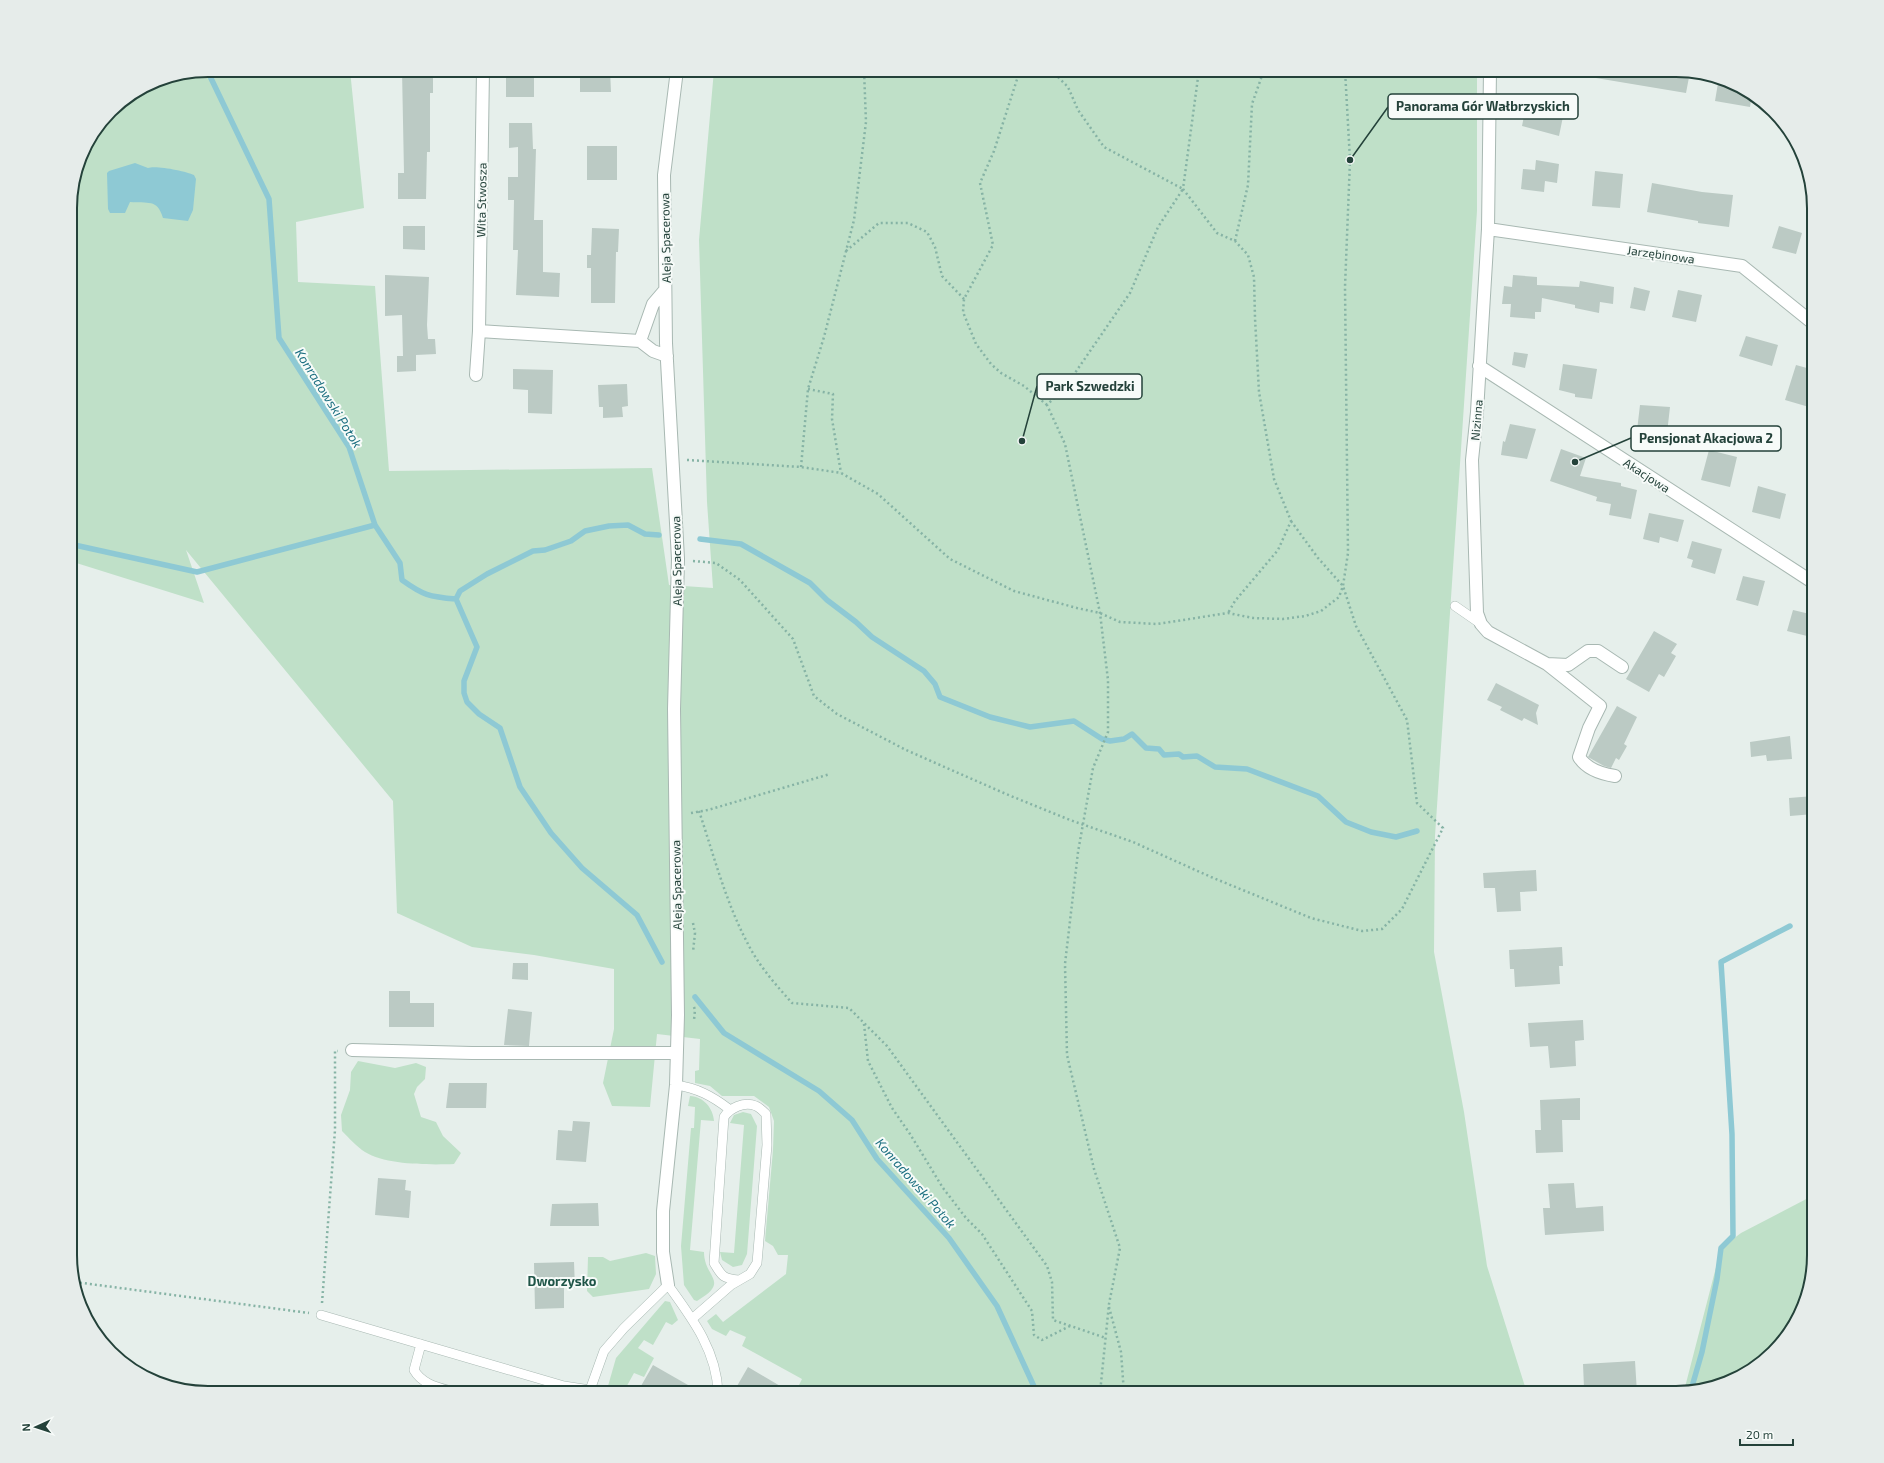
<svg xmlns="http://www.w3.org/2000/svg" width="1884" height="1463" font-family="'Exo 2',sans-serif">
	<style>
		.green { fill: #bfe0c8 }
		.water { fill: #8ec9d4 }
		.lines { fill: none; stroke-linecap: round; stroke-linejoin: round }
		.stream { stroke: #8ec9d4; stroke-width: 5.5 }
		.building { fill: #bbcac4 }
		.lane-casing { stroke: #a8b8b2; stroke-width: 10 }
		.street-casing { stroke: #a8b8b2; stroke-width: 14 }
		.path { stroke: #86b3a5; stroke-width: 2.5; stroke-dasharray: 2 3; stroke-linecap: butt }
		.lane { stroke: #fff; stroke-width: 9 }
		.street { stroke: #fff; stroke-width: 12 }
		.labels { text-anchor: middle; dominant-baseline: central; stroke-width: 4; stroke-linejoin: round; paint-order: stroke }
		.street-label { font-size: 12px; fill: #24423a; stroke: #f7fbf9 }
		.water-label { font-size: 13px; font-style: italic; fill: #1c6f80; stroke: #f7fbf9 }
		.neighbourhood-label { font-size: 13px; font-weight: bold; fill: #1f5548; stroke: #f7fbf9 }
		.rim { fill: none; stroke: #24423a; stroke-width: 2 }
		.leader { fill: none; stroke: #24423a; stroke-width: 1.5 }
		.callout-dot { fill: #24423a; stroke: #f7fbf9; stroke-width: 1.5 }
		.callout { fill: #f7fbf9; stroke: #24423a; stroke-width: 1.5 }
		.callout-label { font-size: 13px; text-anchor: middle; font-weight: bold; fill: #24423a }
	</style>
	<rect width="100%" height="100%" fill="#e6efeb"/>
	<!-- green -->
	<path class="green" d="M208 70H350L364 208 296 222 298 282 375 286 389 471 652 468 669 585 713 588 707 502 699 240 714 70H1477V211L1435 836 1434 952 1464 1112 1487 1266 1527 1393H795L802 1379 742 1346 746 1337 730 1330 726 1336 712 1329 707 1321 716 1314 723 1322 786 1274 788 1255H778L773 1246 765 1241 773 1150 774 1121 769 1107 754 1096H722L710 1086 695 1083V1071L699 1070 700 1039 657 1034 650 1107 612 1106 603 1083 614 1029V969L534 955 472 947 397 913 393 801 186 550 204 603 70 561V199L84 147 111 110 155 80Z
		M358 1061 395 1068 416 1063 426 1067 425 1079 417 1087 414 1094 421 1117 436 1122 443 1136 461 1153 454 1164C430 1165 386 1165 365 1152 357 1147 349 1138 342 1131L341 1115 350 1090 351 1072Z
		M690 1096C704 1097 713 1108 714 1121L701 1120 690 1250 704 1252C704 1278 731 1281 697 1301L694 1300 684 1285 681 1246 691 1128H694L695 1107 688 1106Z
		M743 1112 751 1114 757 1126 747 1254 742 1265 733 1267 722 1260 720 1252 734 1253 744 1125 730 1123 734 1115Z
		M1814 1195V1255L1807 1300 1785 1339 1737 1379 1684 1391 1721 1248 1741 1233Z
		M646 1253 655 1256 656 1274 649 1289 593 1297 587 1291 588 1257H603L610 1261Z
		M665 1301 670 1302 678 1320 672 1325 666 1322 653 1345 644 1340 638 1348 654 1358 644 1377 634 1373 623 1393H606L616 1358Z"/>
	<!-- water -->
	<path class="water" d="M135 163 148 168C155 165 186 171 194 175L196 179 193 210 188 221 163 218C157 198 148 204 130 202L125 213H110L108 209 107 173 109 171Z"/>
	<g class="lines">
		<!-- stream -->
		<path class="stream" d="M207 70 269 199 279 338 349 447 375 525 400 563 402 580C423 595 429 597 456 599L477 647 464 681V693L467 702 479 714 500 728 520 787 551 833 582 868 637 915 662 962
			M700 539 741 544 810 583 827 600 856 622 872 637 924 671 935 684 940 697 990 717 1030 727 1074 721 1102 739 1110 741 1124 739 1132 734 1146 748 1159 749 1164 755 1179 754 1183 757 1197 756 1215 767 1247 769 1318 796 1346 822 1371 832 1396 837 1417 831
			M70 544 197 572 375 525
			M456 599 460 591 487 574 533 551 545 550 571 541 585 531 609 526 628 525 645 534 659 535
			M695 997 724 1033 819 1091 852 1120 877 1159 949 1238 997 1306 1037 1393
			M1691 1390 1702 1352 1717 1279 1721 1248 1733 1236 1732 1134 1721 962 1790 926"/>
	</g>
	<!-- building -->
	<path class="building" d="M402 70H433V93H430V152H427L426 199H398V173H404Z
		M506 70H534V97H506Z
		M580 70H610L611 92H580Z
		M1597 70H1676L1690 72 1686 93 1596 78Z
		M1719 77 1752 94 1750 107 1715 101Z
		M1542 97 1566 102 1559 136 1522 126 1525 111 1539 114Z
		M509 123H532L533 149H536L534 220H543V272L560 273 559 297 516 295 518 250H513L514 200H508V177H518V147L509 148Z
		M587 146H617V180H587Z
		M1536 160 1559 164 1557 183 1545 181 1544 192 1521 189 1523 169 1535 170Z
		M1595 171 1623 174 1620 208 1592 206Z
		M1652 183 1702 192 1733 195 1729 227 1698 223V221L1647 212Z
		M403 226H425V250L403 249Z
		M1779 226 1802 233 1796 254 1772 248Z
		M592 228 619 229 618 252H616L615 303H591V268H587V255H591Z
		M385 275 429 277 427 325 428 339H435L436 354 416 355V371L397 372V356H403L402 315 385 316Z
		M1513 275 1537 277V285L1579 287 1580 281 1614 287 1613 304 1600 302 1599 313 1575 308V305L1542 298 1541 312H1535V319L1510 317 1511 304H1502L1504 286 1512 287Z
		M1634 287 1650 291 1645 311 1630 308Z
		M1678 290 1702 295 1696 322 1672 317Z
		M1746 336 1778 345 1772 366 1739 356Z
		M1514 352 1528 354 1525 368 1512 365Z
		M1563 364 1597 369 1592 399 1575 397V394L1559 390Z
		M1796 365 1814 370V392L1809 407 1785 400Z
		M513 369 553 370 552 414 528 413V390L513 389Z
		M627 384 628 406 622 407 623 417 603 418V407H599L598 385Z
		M1640 405 1670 407 1666 442 1636 439Z
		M1510 424 1536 429 1527 459 1501 455 1503 441 1505 442Z
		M1561 449 1586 458 1580 476 1621 483V486L1637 490 1631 519 1609 515 1611 504 1596 501 1597 497 1550 481Z
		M1709 450 1737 457 1730 487 1701 480Z
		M1758 486 1786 494 1780 519 1752 512Z
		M1649 513 1684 520 1678 542 1660 537 1659 543 1643 539Z
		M1692 541 1722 549 1715 574 1691 567 1693 560 1687 558Z
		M1743 576 1765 581 1758 606 1736 600Z
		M1793 610 1814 615 1811 637 1787 631Z
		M1654 631 1677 644 1671 653 1676 656 1664 677 1659 674 1649 692 1626 679Z
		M1496 683 1539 705 1536 713 1538 725 1524 718 1522 721 1500 710 1502 707 1487 700Z
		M1617 706 1637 717 1624 744 1627 746 1619 760 1616 758 1611 768 1604 766 1588 757Z
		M1790 736 1792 759 1767 761 1766 755 1751 757 1750 742Z
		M1814 796V814L1790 816 1789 798Z
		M1536 870 1537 891 1520 892 1521 911 1497 912 1495 888H1484L1483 873Z
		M1562 947 1563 966H1559L1560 984 1515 987 1514 969H1510L1509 950Z
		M513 963H528V980L512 979Z
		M389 991H410V1003H434V1027H389Z
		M508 1009 532 1012 529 1046 504 1045Z
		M1583 1020 1584 1040 1575 1041 1576 1066 1550 1068 1548 1046 1530 1047 1528 1023Z
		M449 1083H487L486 1108H446Z
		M1580 1098V1120H1562L1563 1152 1536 1153 1535 1130H1541L1540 1100Z
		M573 1121 590 1122 586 1162 556 1160 558 1130 572 1131Z
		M378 1178 406 1180 405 1190 411 1191 409 1218 375 1215Z
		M1574 1183 1576 1208 1603 1206 1604 1231 1545 1235 1543 1208H1550L1548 1184Z
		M598 1203 599 1226H550L552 1204Z
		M574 1262 575 1288H564V1308L535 1309 534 1263Z
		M1635 1361 1637 1393H1603V1387L1584 1388 1583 1364Z
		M653 1365 702 1393H637Z
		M748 1367 792 1393H733Z"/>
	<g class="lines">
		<!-- lane casing -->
		<g class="lane-casing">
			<path id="lane" d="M1455 606 1481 624
				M676 1085C697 1088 712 1096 729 1109
				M321 1315 564 1386 590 1390 604 1351 624 1328 668 1285C692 1318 717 1351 718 1393
				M692 1319 731 1285 750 1274 757 1263 767 1145 766 1114C763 1111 759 1107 756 1106 744 1101 730 1108 724 1117L714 1263C722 1276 722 1278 738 1280
				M421 1344 414 1370C423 1386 442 1388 458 1393"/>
		</g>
		<!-- street casing -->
		<g class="street-casing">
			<path id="street" d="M1490 70 1488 229 1477 412 1472 460 1477 613 1481 624 1488 632 1547 664 1600 706 1589 728 1579 757C1587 770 1602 774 1615 776
				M1488 229 1742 266 1814 324
				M479 331 640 341 653 304 665 290
				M640 341 653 351 667 356
				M1479 366 1814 583
				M476 375 479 331 483 70
				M1547 664 1568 665 1588 651H1598L1622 667
				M352 1050 472 1053H677
				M668 1285 663 1252V1211L676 1085 678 1015 674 709 678 559 666 343 664 175 677 70"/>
		</g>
		<!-- path -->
		<path class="path" d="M1020 70 994 151 980 183 993 245 964 299 963 312 976 344 991 364 1001 373 1024 386 1047 405
			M1051 70 1068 87 1078 110 1104 147 1183 189 1158 227 1130 293 1066 386 1047 405 1065 444 1100 613 1108 680V732L1093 768 1078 852 1065 964 1067 1055 1094 1169 1120 1248 1109 1304 1100 1393
			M1199 70 1183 189 1217 233 1235 241 1248 255 1254 277 1255 318 1259 392 1274 479 1291 521 1278 550 1235 601 1228 613
			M1235 241 1248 185 1252 104 1264 70
			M846 251 879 223H908L927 232 935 247 942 276 964 299
			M808 389 833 394 832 419 841 473
			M687 460 801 467 841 473 878 494 950 559 1014 591 1077 608 1100 613 1120 622 1157 624 1228 613 1253 618 1283 619 1305 616 1321 611 1339 597 1343 586 1348 553 1345 287 1350 160 1345 70
			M801 467 808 389 824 337 854 220 866 122 864 70
			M693 561 716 563 740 580 793 639 814 696 837 714 906 750 1006 794 1070 820 1133 842 1211 877 1311 918 1362 931 1382 929 1402 909 1443 828 1417 803 1407 720 1356 626 1343 586 1318 558 1291 521
			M699 811C714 856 726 903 748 944 759 966 776 985 792 1003L849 1008 887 1046 1047 1266 1052 1282 1053 1320 1106 1338
			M691 813 708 810 830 774
			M693 923 695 933 693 952
			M694 1007 695 1010 694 1020
			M864 1024 868 1061 892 1108 910 1134 943 1188 966 1218 982 1234 1032 1311 1034 1335 1042 1340 1070 1326
			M75 1282 309 1313
			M322 1303 335 1130V1051H338
			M1109 1307 1121 1352 1124 1393"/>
		<!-- lane -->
		<use href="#lane" class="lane"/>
		<!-- street -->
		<use href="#street" class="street"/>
	</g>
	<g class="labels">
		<!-- street labels -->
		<g class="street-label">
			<text transform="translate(481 200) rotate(-89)">Wita Stwosza</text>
			<text transform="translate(665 238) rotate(-91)">Aleja Spacerowa</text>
			<text transform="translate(1661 254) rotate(8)">Jarzębinowa</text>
			<text transform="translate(1476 420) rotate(-85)">Nizinna</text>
			<text transform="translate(1647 475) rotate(33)">Akacjowa</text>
			<text transform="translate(676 561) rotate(-91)">Aleja Spacerowa</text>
			<text transform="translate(676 885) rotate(-91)">Aleja Spacerowa</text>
		</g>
		<!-- water labels -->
		<g class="water-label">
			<text transform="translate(329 398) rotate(58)">Konradowski Potok</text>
			<text transform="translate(916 1183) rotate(49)">Konradowski Potok</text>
		</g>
		<!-- neighbourhood labels -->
		<g class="neighbourhood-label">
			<text x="562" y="1281">Dworzysko</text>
		</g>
	</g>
	<!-- crop -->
	<path d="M0 0H1884V1463H0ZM208 77H1676A131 131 0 0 1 1807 208V1255A131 131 0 0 1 1676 1386H208A131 131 0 0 1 77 1255V208A131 131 0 0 1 208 77Z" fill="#e6ecea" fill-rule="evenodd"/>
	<path class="rim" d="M208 77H1676A131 131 0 0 1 1807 208V1255A131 131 0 0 1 1676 1386H208A131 131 0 0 1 77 1255V208A131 131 0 0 1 208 77Z"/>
	<!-- callouts -->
	<path class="leader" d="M1350 160L1388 107M1022 441L1037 386M1575 462L1631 438"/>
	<g class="callout-dot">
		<circle cx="1350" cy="160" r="4"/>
		<circle cx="1022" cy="441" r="4"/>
		<circle cx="1575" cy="462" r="4"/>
	</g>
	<g class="callout">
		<rect x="1388" y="94" width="190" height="25" rx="4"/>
		<rect x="1037" y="374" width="105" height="25" rx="4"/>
		<rect x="1631" y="426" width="150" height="25" rx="4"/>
	</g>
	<g class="callout-label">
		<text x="1483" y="111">Panorama Gór Wałbrzyskich</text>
		<text x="1090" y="391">Park Szwedzki</text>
		<text x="1706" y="443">Pensjonat Akacjowa 2</text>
	</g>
	<!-- north arrow -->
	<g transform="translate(36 1427) rotate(267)" stroke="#f7fbf9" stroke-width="3" paint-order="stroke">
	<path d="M0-3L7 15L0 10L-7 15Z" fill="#24423a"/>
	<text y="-6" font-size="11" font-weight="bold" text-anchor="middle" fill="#24423a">N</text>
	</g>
	<!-- scale -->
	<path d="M1740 1439v6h53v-6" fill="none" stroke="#24423a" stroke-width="2"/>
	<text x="1746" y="1439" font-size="12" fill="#24423a" stroke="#f7fbf9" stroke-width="3" paint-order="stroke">20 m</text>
</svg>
